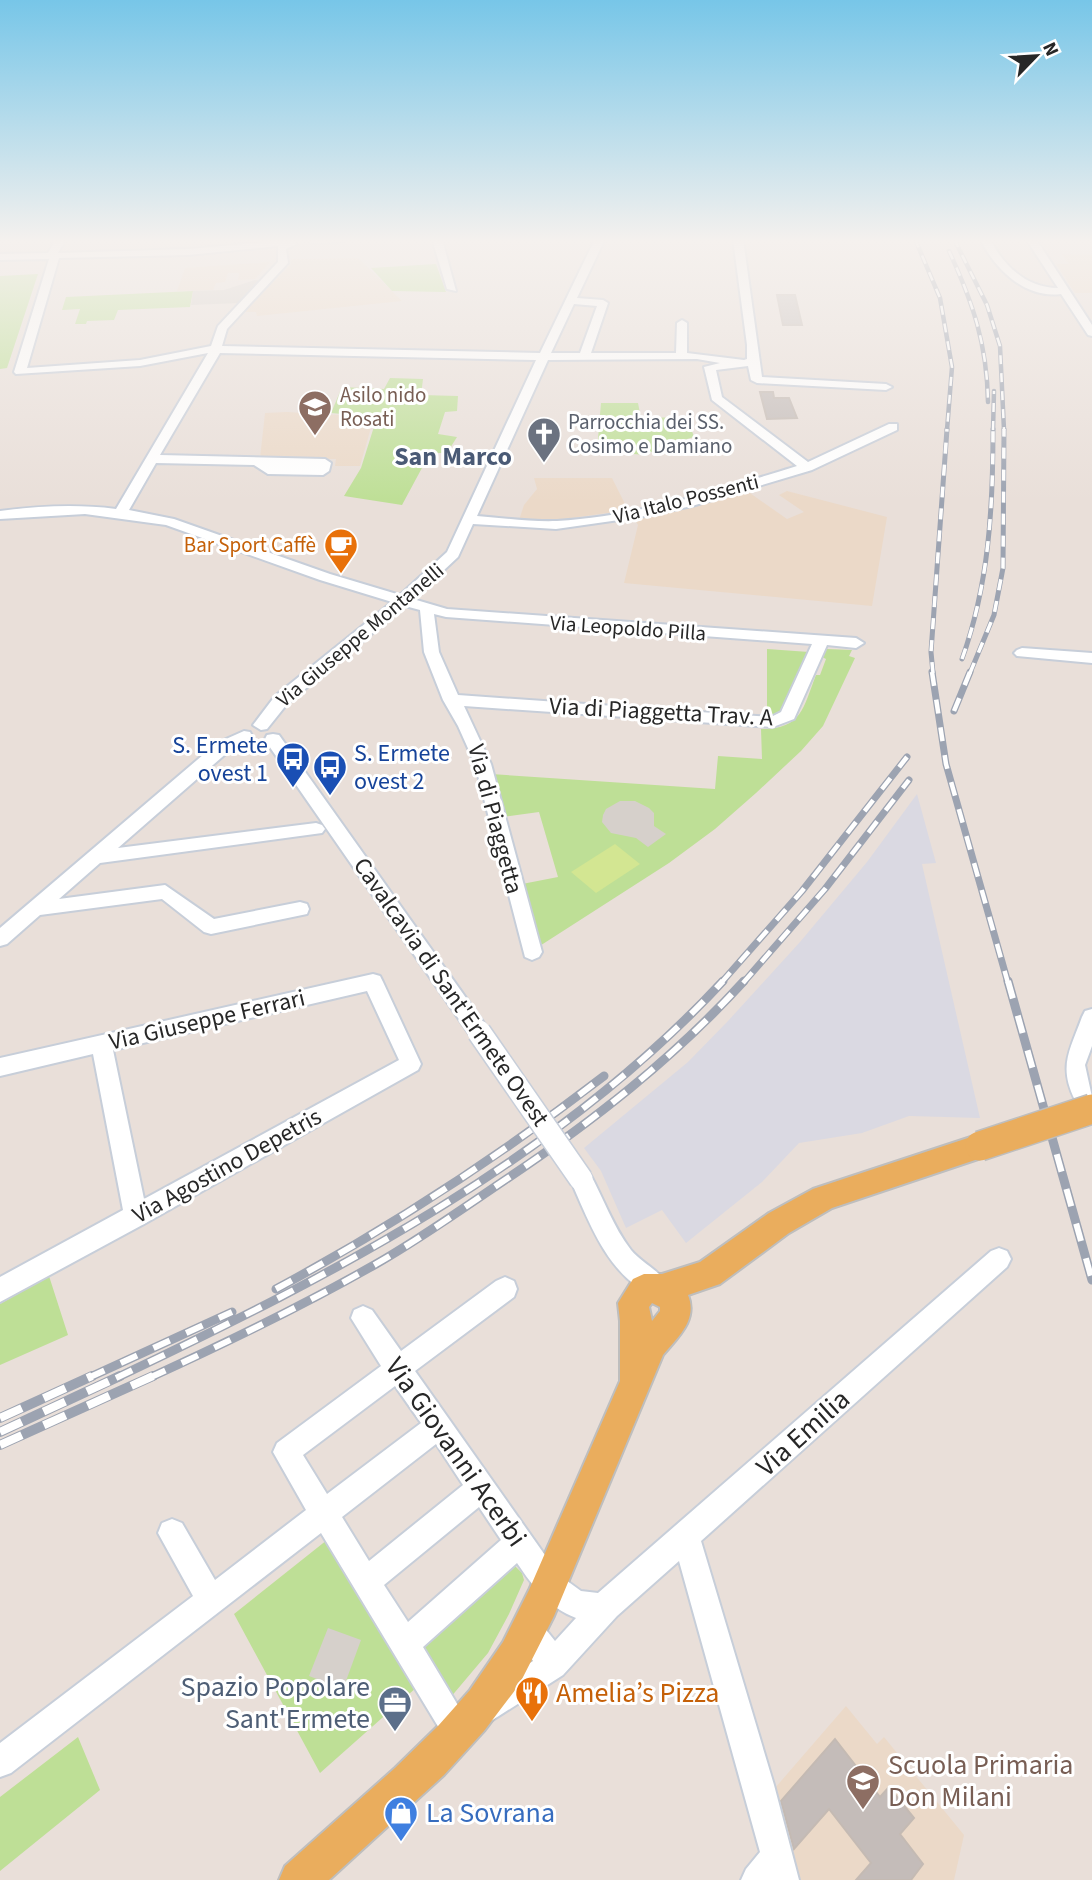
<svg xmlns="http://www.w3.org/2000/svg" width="1092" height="1880" font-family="'Source Sans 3',sans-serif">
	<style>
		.industrial { fill: #dad9e2 }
		.education { fill: #ebd9c8 }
		.green { fill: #bedf96 }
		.pitch { fill: #d3e692 }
		.plaza { fill: #d6d0cb }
		.building { fill: #c4bcb9; stroke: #c4bab3; stroke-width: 2 }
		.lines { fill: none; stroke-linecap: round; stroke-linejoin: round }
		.minor-casing { stroke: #c7ced9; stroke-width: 4 }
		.major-casing { stroke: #bebebe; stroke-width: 4 }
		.minor { fill: #fff; fill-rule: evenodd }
		.major { fill: #eaad5d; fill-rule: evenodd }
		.rail-far4-casing { stroke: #9ca3b1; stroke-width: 4.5 }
		.rail-far3-casing { stroke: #9ca3b1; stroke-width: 5 }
		.rail-far2-casing { stroke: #9ca3b1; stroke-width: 7 }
		.rail-far1-casing { stroke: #9ca3b1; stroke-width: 9 }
		.rail-casing { stroke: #9ca3b1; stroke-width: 10 }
		.rail-far4 { stroke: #fff; stroke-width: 2.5; stroke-dasharray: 9; stroke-linecap: butt }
		.rail-far3 { stroke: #fff; stroke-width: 3.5; stroke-dasharray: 11; stroke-linecap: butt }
		.rail-far2 { stroke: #fff; stroke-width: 4.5; stroke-dasharray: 14; stroke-linecap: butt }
		.rail-far1 { stroke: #fff; stroke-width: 6; stroke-dasharray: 18; stroke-linecap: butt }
		.rail { stroke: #fff; stroke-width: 8; stroke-dasharray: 24; stroke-linecap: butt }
		.minor-bridge-casing { stroke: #c7ced9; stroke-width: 26; stroke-linecap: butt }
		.major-bridge-casing { stroke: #bebebe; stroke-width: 32; stroke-linecap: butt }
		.minor-bridge { stroke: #fff; stroke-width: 23 }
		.major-bridge { stroke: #eaad5d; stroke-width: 29 }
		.labels { text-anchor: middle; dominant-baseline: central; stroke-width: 6; stroke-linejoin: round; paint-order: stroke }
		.far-education-label { font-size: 21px; fill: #785e54; stroke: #fff; text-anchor: start }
		.far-worship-label { font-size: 21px; fill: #5b616d; stroke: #fff; text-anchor: start }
		.far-street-label { font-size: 21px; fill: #272727; stroke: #fff }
		.far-food-label { font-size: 21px; fill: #c56008; stroke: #fff; text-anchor: end }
		.street-label { font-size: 24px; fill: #272727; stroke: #fff }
		.transit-label { font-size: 24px; fill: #164399; stroke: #fff; text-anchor: end }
		.far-district-label { font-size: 26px; font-weight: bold; fill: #4a5a75; stroke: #fff }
		.near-street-label { font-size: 28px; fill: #272727; stroke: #fff }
		.near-service-label { font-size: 28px; fill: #4e5e75; stroke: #fff; text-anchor: end }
		.near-food-label { font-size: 28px; fill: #c56008; stroke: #fff; text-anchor: start }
		.near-education-label { font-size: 28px; fill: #785e54; stroke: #fff; text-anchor: start }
		.near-shop-label { font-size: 28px; fill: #366cbe; stroke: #fff; text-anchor: start }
	</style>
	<rect width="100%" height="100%" fill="#e9dfd9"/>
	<!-- industrial -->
	<path class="industrial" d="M917 794 936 863 922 864 980 1118 909 1116 862 1133 799 1143 762 1182 686 1243 662 1210 626 1228 601 1171 584 1148 688 1062 728 1021 800 942 867 862Z"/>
	<!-- education -->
	<path class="education" d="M1062 254 1092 255V293H1075L1056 264H1069Z
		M358 258 402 301 257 316 256 312H246V310L291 264V259Z
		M270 262 255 279 238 280 239 273H228L225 282 216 283 213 290 177 291 185 268Z
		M287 412 374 417 360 466H335L336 459 260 458 265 413Z
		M534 478H612L628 510 564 519 519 520 524 505 537 489Z
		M747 491 787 519 804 512 779 495 787 491 887 517 872 606 624 583 638 525 634 518 699 505Z
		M846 1706 877 1744 884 1737 964 1835 954 1880H798L775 1788Z"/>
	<!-- green -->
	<path class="green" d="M436 264 446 292 392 291 371 268Z
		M38 274 7 368 0 369V276Z
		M193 291 190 307 118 310 114 320 87 321 86 324H75L80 309 62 310 66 297Z
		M390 378 423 379 421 395 458 396 457 411 445 412 438 434 457 437 447 453H430L402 505 344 496 361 468 377 417 331 413 342 387 384 389Z
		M601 403H638L641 418 687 417 694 437 660 447 646 455 597 451Z
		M767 649 809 652 783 712 767 717Z
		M826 649 852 650 849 656 855 658 823 726 801 751 756 793 715 829 669 863 535 949 517 885 558 877 539 812 502 817 491 774 715 789 718 756 762 759 761 729C802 729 803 708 816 675H820L826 659 822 657Z
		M49 1276 68 1335 0 1365V1304Z
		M327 1540 417 1687 320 1773 234 1614Z
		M511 1562 522 1573 524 1580 509 1614 488 1653 450 1698 418 1648Z
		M78 1737 100 1790 0 1871V1797Z"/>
	<!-- pitch -->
	<path class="pitch" d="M615 844 640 864 596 893 571 872Z"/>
	<!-- plaza -->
	<path class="plaza" d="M255 280 261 281 240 303 191 305 193 291 224 290Z
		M620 801H635L649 808 654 813V826L666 834 648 847 636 838 611 833 602 822 603 815 606 809Z
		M328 1628 361 1640 343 1689 309 1676Z"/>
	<!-- building -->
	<path class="building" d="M777 295H795L802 325H783Z
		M760 392H773L774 398H789L797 418 767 419Z
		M835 1739 880 1797 889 1787 914 1818 900 1834 923 1864 911 1880H856L871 1863 829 1809 794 1849 781 1801Z"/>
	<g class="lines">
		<!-- minor casing -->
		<g class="minor-casing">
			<path id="minor" d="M56 239H66L58 253 188 249 291 240 297 244 286 249 288 263 227 329 222 346 540 353 595 239H605L577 298 603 300 608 303 591 353H676L677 323 682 320 687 323V353L744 360 747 359V345L733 239H743L762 377 886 384 892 387 886 390 757 383 751 380 748 366 716 370 722 397 808 462 889 424H897V430L812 470 692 506 640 517 556 529 473 524 458 557 413 599 447 609 856 638 864 643 856 648 827 645 794 719 773 727 464 706 491 764 542 952 539 957 532 960 525 957 475 764 458 726 443 700 424 652 420 610 405 606 287 704 267 729 261 730 253 725 275 696 392 602 320 580 166 525 85 514 0 519V511C39 506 77 504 116 509L208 353 140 366 16 374 14 372 49 259 0 260V254L48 253ZM278 246V262L218 326 211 346 140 360 27 368 59 258 188 255ZM574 304 597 306 580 353H551ZM220 353 536 360 447 552 400 595 330 574 174 519 129 510 156 463 254 465 268 474 323 475 329 471 331 463 325 459 160 455ZM697 359 720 363 704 367 712 400 797 466C719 490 640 516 557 521 531 522 503 518 477 516L548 360ZM270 466 318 467 271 466ZM434 614 446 617 812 644 781 712 771 717 458 695 439 652Z
				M307 239H345L340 242 311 243Z
				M432 239H442L456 291 447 289Z
				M980 239H990C1003 265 1026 288 1058 288L1026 239H1036L1092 325V336L1088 335 1061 294C1025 299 995 269 980 239Z
				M1022 648 1092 653V663L1017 656 1014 653 1017 650Z
				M244 731 250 732 252 736 229 751 118 848 316 823 322 825 325 829 322 833 100 863 59 899 165 885 214 919 300 902 307 904 309 909 307 914 211 934 204 932 162 899 40 915 7 944 0 946V928L217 743Z
				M273 734 279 735 486 1026 489 1032 486 1038 479 1040 472 1038 267 743 265 739 267 735Z
				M373 974 380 976 383 982 421 1064 418 1070 144 1224 0 1302V1277L123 1210 93 1054 0 1076V1058ZM367 991 399 1060 144 1199 113 1050Z
				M1092 1009V1046L1085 1065 1092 1097 1083 1103 1075 1100C1058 1066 1070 1050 1082 1017L1085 1011Z
				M581 1169 589 1172C603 1197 613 1227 631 1250 642 1263 664 1274 670 1287L666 1295 658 1298C609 1279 590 1224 570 1179L573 1172Z
				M999 1248 1007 1251 1011 1259 1007 1267 701 1541 774 1785 799 1880H741L746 1869 760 1852 679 1561 617 1616 563 1675 491 1721 480 1717 476 1706 480 1695 533 1661 515 1631 519 1621 529 1617 539 1621 555 1641 576 1618C548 1607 534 1588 517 1563L423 1647 474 1732 470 1743 459 1747 448 1743 321 1533 11 1773 0 1777V1743L193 1596 158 1533 162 1523 172 1519 182 1523 215 1580 306 1510 273 1452 277 1443 381 1366 351 1318 354 1310 363 1306 372 1310 401 1351 496 1281 505 1277 514 1281 517 1289 514 1297 415 1371 559 1575 581 1591 598 1593 991 1251ZM395 1386 421 1423 327 1494 303 1455ZM436 1444 463 1485 369 1561 342 1517ZM479 1507 501 1540 408 1622 384 1585Z"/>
		</g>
		<!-- major casing -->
		<g class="major-casing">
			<path id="major" d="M980 1134 990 1137 994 1146 990 1155 832 1208 789 1233 720 1284 688 1295C698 1320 678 1337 663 1355L554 1616 519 1685 484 1731 444 1775 329 1880H279L285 1866 395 1768 438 1726 470 1690 503 1642 529 1590 620 1381V1321L618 1303 633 1279 644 1274H662L700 1262 769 1213 813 1189ZM652 1303 660 1307V1311L652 1321 649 1307Z"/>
		</g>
		<!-- minor -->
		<use href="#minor" class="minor"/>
		<!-- major -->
		<use href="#major" class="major"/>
		<!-- rail-far4 casing -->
		<g class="rail-far4-casing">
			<path id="rail-far4" d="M915 239 940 298 952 367 947 430
				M954 239 987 305 1000 346 1004 430
				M949 251C973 303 987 344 988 402
				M993 430 994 391"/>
		</g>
		<!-- rail-far3 casing -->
		<g class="rail-far3-casing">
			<path id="rail-far3" d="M962 659C989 584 993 508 993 429
				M933 673 931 652 947 429
				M970 673 994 615 1003 568 1004 429"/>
		</g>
		<!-- rail-far2 casing -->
		<g class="rail-far2-casing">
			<path id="rail-far2" d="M932 672 946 764 1008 983
				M954 711 970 672
				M721 983 802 891 907 757
				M743 983 825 889 909 780"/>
		</g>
		<!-- rail-far1 casing -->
		<g class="rail-far1-casing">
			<path id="rail-far1" d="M1008 981 1092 1280
				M276 1289C391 1227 500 1156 604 1076
				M88 1378 232 1312
				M116 1378C333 1275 557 1160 723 981
				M149 1378C226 1343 302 1306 376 1264 420 1239 462 1209 505 1180 592 1122 673 1059 744 981"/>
		</g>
		<!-- rail casing -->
		<g class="rail-casing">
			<path id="rail" d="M0 1418 92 1376
				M0 1432 120 1376
				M0 1445 153 1376"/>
		</g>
		<!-- rail-far4 -->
		<use href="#rail-far4" class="rail-far4"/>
		<!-- rail-far3 -->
		<use href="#rail-far3" class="rail-far3"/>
		<!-- rail-far2 -->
		<use href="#rail-far2" class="rail-far2"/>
		<!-- rail-far1 -->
		<use href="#rail-far1" class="rail-far1"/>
		<!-- rail -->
		<use href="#rail" class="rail"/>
		<!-- minor-bridge casing -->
		<g class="minor-bridge-casing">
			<path id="minor-bridge" d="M479 1032 581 1179"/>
		</g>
		<!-- major-bridge casing -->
		<g class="major-bridge-casing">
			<path id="major-bridge" d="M980 1146 1092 1109"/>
		</g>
		<!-- minor-bridge -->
		<use href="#minor-bridge" class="minor-bridge"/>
		<!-- major-bridge -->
		<use href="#major-bridge" class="major-bridge"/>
	</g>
	<!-- sky -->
	<linearGradient id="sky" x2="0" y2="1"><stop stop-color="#77c6e8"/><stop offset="0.48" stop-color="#f5f1ee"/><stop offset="1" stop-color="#f5f1ee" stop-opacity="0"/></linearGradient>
	<rect width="1092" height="502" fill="url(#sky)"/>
	<!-- icons -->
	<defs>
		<g id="school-pin" transform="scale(1.75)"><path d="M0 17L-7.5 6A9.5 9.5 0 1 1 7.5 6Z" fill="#8d6e63" stroke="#fff"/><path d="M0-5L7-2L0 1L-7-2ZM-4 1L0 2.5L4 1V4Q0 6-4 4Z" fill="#fff"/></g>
		<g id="church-pin" transform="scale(1.75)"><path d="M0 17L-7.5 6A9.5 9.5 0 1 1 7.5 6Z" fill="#6b7280" stroke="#fff"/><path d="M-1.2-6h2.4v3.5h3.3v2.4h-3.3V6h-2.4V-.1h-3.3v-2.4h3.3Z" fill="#fff"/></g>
		<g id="cafe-pin" transform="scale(1.75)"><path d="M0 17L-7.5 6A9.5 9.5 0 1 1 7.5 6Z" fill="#e8710a" stroke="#fff"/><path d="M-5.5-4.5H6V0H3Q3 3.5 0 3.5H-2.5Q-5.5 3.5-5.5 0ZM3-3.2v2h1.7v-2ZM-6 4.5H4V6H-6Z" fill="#fff"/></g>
		<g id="bus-pin" transform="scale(1.75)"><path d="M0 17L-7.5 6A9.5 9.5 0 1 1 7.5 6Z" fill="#1a4fb4" stroke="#fff"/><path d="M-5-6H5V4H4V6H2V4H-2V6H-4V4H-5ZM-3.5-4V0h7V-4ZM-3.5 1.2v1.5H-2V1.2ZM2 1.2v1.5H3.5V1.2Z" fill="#fff"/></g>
		<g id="restaurant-pin" transform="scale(1.75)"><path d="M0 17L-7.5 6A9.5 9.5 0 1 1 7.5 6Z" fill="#e8710a" stroke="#fff"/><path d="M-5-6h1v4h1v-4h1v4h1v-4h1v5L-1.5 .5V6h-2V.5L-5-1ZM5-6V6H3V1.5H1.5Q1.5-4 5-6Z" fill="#fff"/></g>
		<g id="office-pin" transform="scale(1.75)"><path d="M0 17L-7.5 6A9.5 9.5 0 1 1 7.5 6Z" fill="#5c6f8a" stroke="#fff"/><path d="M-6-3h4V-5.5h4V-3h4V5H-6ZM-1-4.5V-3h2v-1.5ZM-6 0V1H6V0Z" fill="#fff"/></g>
		<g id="shop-pin" transform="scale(1.75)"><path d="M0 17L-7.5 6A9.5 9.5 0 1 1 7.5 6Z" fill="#3f7fe0" stroke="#fff"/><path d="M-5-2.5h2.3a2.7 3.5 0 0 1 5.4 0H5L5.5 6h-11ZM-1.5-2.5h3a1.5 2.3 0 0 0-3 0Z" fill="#fff"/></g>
	</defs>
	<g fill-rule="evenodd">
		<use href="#school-pin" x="315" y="407"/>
		<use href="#church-pin" x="544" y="434"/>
		<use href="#cafe-pin" x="341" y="545"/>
		<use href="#bus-pin" x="293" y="759"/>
		<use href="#bus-pin" x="330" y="767"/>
		<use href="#restaurant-pin" x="532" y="1693"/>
		<use href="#office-pin" x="395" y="1703"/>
		<use href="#school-pin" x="863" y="1781"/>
		<use href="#shop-pin" x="401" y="1813"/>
	</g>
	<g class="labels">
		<!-- far-education labels -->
		<g class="far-education-label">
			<text x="340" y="395">Asilo nido<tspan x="340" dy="24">Rosati</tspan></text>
		</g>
		<!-- far-worship labels -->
		<g class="far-worship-label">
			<text x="568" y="422">Parrocchia dei SS.<tspan x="568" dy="24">Cosimo e Damiano</tspan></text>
		</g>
		<!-- far-street labels -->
		<g class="far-street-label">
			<text transform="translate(686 499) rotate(-14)">Via Italo Possenti</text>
			<text transform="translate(628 628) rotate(4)">Via Leopoldo Pilla</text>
			<text transform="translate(360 635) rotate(-40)">Via Giuseppe Montanelli</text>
		</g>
		<!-- far-food labels -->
		<g class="far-food-label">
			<text x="316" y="545">Bar Sport Caffè</text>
		</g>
		<!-- street labels -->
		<g class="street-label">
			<text transform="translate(661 712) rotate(3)">Via di Piaggetta Trav. A</text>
			<text transform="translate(495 819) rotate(75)">Via di Piaggetta</text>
			<text transform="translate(451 992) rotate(55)">Cavalcavia di Sant'Ermete Ovest</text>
			<text transform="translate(207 1020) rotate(-13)">Via Giuseppe Ferrari</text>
			<text transform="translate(227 1166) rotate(-29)">Via Agostino Depetris</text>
		</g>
		<!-- transit labels -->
		<g class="transit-label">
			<text x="268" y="745">S. Ermete<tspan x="268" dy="28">ovest 1</tspan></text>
			<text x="354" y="753" text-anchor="start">S. Ermete<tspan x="354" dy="28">ovest 2</tspan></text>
		</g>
		<!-- far-district labels -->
		<g class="far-district-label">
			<text x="453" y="456">San Marco</text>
		</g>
		<!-- near-street labels -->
		<g class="near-street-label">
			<text transform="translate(803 1433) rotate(-42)">Via Emilia</text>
			<text transform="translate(456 1452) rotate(55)">Via Giovanni Acerbi</text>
		</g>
		<!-- near-service labels -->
		<g class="near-service-label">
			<text x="370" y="1687">Spazio Popolare<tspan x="370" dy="32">Sant'Ermete</tspan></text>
		</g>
		<!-- near-food labels -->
		<g class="near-food-label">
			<text x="556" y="1693">Amelia’s Pizza</text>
		</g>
		<!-- near-education labels -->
		<g class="near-education-label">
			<text x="888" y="1765">Scuola Primaria<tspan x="888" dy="32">Don Milani</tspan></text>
		</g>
		<!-- near-shop labels -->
		<g class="near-shop-label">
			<text x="426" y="1813">La Sovrana</text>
		</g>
	</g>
	<!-- north arrow -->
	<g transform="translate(1036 56) rotate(65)" stroke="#ffffff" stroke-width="5" paint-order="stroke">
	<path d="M0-5L12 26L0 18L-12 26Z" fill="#272727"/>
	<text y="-10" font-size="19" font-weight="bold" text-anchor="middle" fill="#272727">N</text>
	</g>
</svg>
